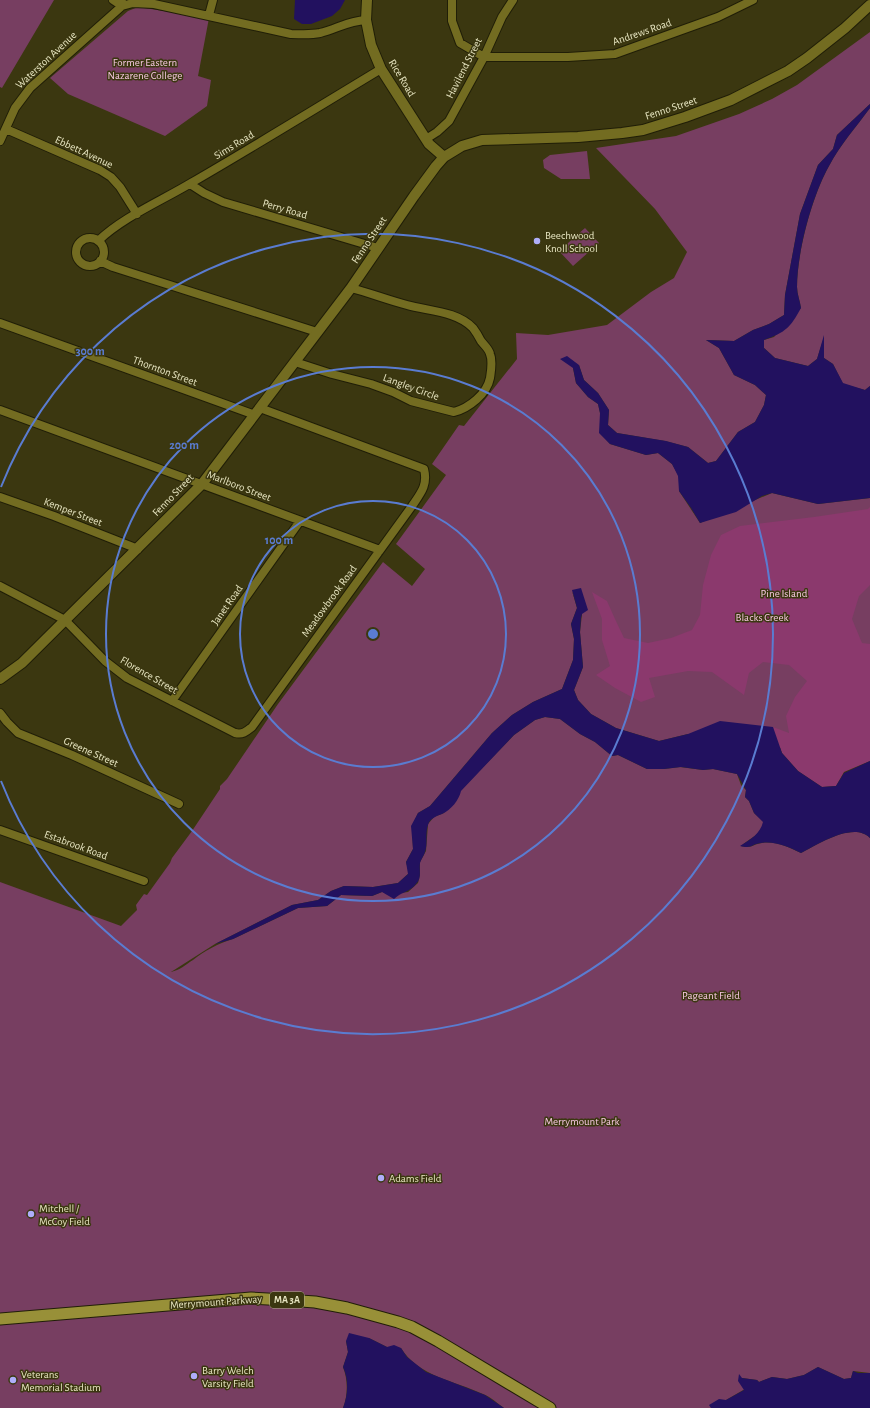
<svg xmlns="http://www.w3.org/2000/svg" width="870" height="1408" font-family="'Alegreya Sans',sans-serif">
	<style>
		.green { fill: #773e61 }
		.forest { fill: #8b396d }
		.water { fill: #22115f }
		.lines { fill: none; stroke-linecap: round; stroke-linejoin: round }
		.minor-casing { stroke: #201e07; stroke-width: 10 }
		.tertiary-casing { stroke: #201e07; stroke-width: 12 }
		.primary-casing { stroke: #201e07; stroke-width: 13 }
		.minor { stroke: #736c21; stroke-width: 8 }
		.tertiary { stroke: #736c21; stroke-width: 10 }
		.primary { stroke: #989038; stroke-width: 11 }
		.ring { fill: none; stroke: #5a7cd1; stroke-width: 2 }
		.poi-dot { fill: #afaefa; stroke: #3b3710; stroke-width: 1.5 }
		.labels { text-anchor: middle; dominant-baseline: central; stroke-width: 3; stroke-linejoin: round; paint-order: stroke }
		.shield { fill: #3b3710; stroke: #b4b28d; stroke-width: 1 }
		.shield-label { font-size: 10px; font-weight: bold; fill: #e8e6c2 }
		.street-label { font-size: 11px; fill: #e8e6c2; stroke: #3b3710 }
		.park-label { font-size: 11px; fill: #f7c8e2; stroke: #3b3710 }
		.poi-label { font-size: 11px; fill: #e8e6c2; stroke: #3b3710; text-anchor: start }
		.centre { fill: #5a7cd1; stroke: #3b3710; stroke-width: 2 }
		.ring-label { font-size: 12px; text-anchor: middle; font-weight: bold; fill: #5a7cd1; stroke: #3b3710; stroke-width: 3; stroke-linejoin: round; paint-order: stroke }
	</style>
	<rect width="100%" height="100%" fill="#3b3710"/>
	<!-- green -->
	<path class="green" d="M0 0H54L2 88 0 87Z
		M138 7 209 18 198 76 211 80 207 106 165 136 68 94 50 78 128 11Z
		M870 32V104L837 135 833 149 818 165 800 214 785 295 784 315 769 324 753 330 734 341 706 340 719 348 734 375 755 385 766 395 764 405 755 422 738 432 716 461 708 463 688 447 665 441 617 433 608 425 609 410 598 393 584 380 579 365 573 368 576 383 588 397 598 404 600 413V433L610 444 646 455 658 453 672 464 679 476V491L700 523 772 493 818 504 870 498V761L688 734 659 741 616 728 591 714 578 700 574 690 583 667 580 632 582 614 572 591 577 608 571 624 574 639 573 660 562 689 533 702 512 715 492 733 430 806 418 813 412 826 413 849 406 862 409 873 398 883 373 887 344 886 331 891 318 900 292 905 215 944 171 972C180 970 185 965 193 960 204 951 219 943 233 939L298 908 327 906 341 895 372 896 382 892 400 893 408 892 418 883 420 875V862L426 851 428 824 434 817 444 813 460 791 514 735 535 720 545 717 560 719 580 734 595 742 612 756 618 755 647 769H664L680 767 703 770 713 769 737 774 741 785 746 790 745 797 749 801 754 813 764 822C760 836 751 837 741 846 752 849 753 844 762 843 777 841 787 847 801 853 818 844 854 821 870 838V1373L853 1371 851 1378 844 1379 818 1367 804 1375 787 1379 772 1377 759 1382 757 1380 742 1378 745 1389 726 1400 710 1405 711 1408H504C497 1403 491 1397 483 1394 455 1381 418 1376 401 1348L387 1347 369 1338 346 1341 348 1352 343 1367C348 1380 348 1395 343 1408H0V882L121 926 137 910 136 905 144 894 147 895 170 863 172 858 192 831 220 789V786L227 779 278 704 383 562 412 586 425 569 396 544 446 475 432 464 459 425 464 426 517 359 516 333 548 335 607 325 651 292 674 278 687 252 655 209 596 148 676 136 739 114 772 99 797 85Z
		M870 108V386L865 390 843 384 833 364 824 358V337L817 359 808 366 775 358 764 348V340L774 337 801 308C800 301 797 294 797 287 797 253 812 196 829 166 840 145 856 127 870 108Z
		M587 151 590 179H561L544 168 543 160 550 155Z
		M585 228 599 243 573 266 559 251Z"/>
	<!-- forest -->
	<path class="forest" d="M870 507V585L859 596 852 619 862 643 870 644V761L844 772 836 786 822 787 798 771 782 753 773 727 789 733 786 716 795 697 807 681 789 665 763 662 749 673 744 695 712 672 688 671 649 678 655 697 641 702 615 688 596 675 610 666 602 640V619L592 592 607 601 615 619 624 638 648 643 671 638 692 630 700 615 703 585 711 555 721 535 740 526 814 517 868 509Z"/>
	<!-- water -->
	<path class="water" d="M295 0H345L340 9 332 16 311 24H302L294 19Z
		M870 104V108C856 127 840 145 829 166 812 196 797 252 797 287 797 294 800 301 801 308 790 328 786 332 764 340V348L775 358 808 366 817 359 824 335V358L833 364 843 383 865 390 870 386V498L818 504 772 493 762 496 736 512 700 523 691 508 679 491 678 476 672 464 658 453 646 455 610 444 599 433 600 413 598 404 588 397 576 383 573 368 560 359 567 356 579 365 584 380 598 393 609 410 608 425 617 433 666 441 688 447 708 463 716 461 738 432 755 422 764 405 766 395 755 385 734 375 719 348 706 340 734 341 753 330 769 324 784 315 785 295 800 214 818 165 833 149 837 135Z
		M581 588 588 610 582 614 581 618 580 632 583 667 574 690 578 700 591 714 616 728 659 741 688 734 720 721 773 727 782 753 798 771 822 787 836 786 844 773 870 761V838C854 821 818 844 801 853 788 847 776 841 761 843 751 844 753 849 740 846 751 839 760 834 763 822L754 813 749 801 745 797 746 790 737 774 713 769 703 770 681 767 664 769H647L618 755 612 756 595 742 580 734 560 719 545 717 535 720 514 735 461 791C459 800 451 810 442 814 437 816 430 818 428 825 425 833 428 844 425 852 424 856 421 859 420 863 419 871 422 878 416 884 410 892 401 892 394 899L382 892 372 896 341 895 327 906 298 908 233 939 215 944 292 905 318 900 331 891 344 886 373 887 398 883 408 874 406 862 413 849 411 826 418 813 430 806 492 733 512 715 533 702 562 689 573 660 574 639 571 624 577 608 572 590Z
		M349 1333 369 1338 387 1347 394 1345 401 1348 407 1357 426 1372 485 1395 504 1408H343C348 1395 349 1380 343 1367L348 1352 346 1341Z
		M818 1367 844 1379 851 1378 853 1371 858 1373H870V1408H711L709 1405 719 1399 726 1400 744 1390 738 1381 739 1374 742 1378 757 1380 759 1382 772 1377 787 1379 804 1375Z"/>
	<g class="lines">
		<!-- minor casing -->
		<g class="minor-casing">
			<path id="minor" d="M113 0 122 6 133 3 154 4 291 34C301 34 310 35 320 33 337 29 347 21 366 20
				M452 0V21L460 43 484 57H568L615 54 718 17 753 0
				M209 15 213 0
				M6 129 100 170 111 177 120 187 137 214
				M426 139 437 132 449 121 484 57 502 17 513 0
				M0 141 15 108 30 88 122 6V2
				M190 184 204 193 223 202 378 248
				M76 252a14 14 0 1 1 28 0a14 14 0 1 1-28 0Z
				M98 241C123 217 161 201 191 183 255 146 318 107 381 69
				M100 261 113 267 317 332
				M0 323 255 415
				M295 362 332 374 371 384 393 392 411 401 454 412C469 408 487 394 490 378 491 371 493 361 490 354 489 349 484 345 481 341 479 337 476 332 473 328 457 311 428 311 407 305 388 300 370 293 351 288
				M0 410 380 550
				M0 497 54 516 138 549
				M0 586 65 620 105 661 127 678 235 733C243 735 247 731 252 727L412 506C421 493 428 485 424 469L260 408
				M172 701 300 521
				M0 713 7 722 18 733 72 755 179 804
				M0 830 144 881"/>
		</g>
		<!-- tertiary casing -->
		<g class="tertiary-casing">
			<path id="tertiary" d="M367 0 366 20 371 45 381 69 429 144 444 157
				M0 679 22 663 202 484 351 288 414 196 436 166 444 157 462 146 482 140 578 137 622 133 643 130 685 117 731 100 788 71 807 58 845 28 870 5"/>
		</g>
		<!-- primary casing -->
		<g class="primary-casing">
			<path id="primary" d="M0 1319 228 1300 251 1298 286 1300 315 1302 347 1308 398 1322 412 1327 438 1341 550 1408"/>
		</g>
		<!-- minor -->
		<use href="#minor" class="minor"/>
		<!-- tertiary -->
		<use href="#tertiary" class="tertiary"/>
		<!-- primary -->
		<use href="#primary" class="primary"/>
	</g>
	<!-- distance rings -->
	<g class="ring">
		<circle cx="373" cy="634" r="133"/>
		<circle cx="373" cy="634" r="267"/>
		<path d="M1 487A400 400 0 1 1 1 781"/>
	</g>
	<!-- markers -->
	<g class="poi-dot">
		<circle cx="537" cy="241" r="4"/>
		<circle cx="381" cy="1178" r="4"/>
		<circle cx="31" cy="1214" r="4"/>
		<circle cx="194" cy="1376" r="4"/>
		<circle cx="13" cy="1380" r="4"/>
	</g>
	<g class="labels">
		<!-- shield labels -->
		<rect class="shield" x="270" y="1292" width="34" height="16" rx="3"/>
		<g class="shield-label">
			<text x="287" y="1300">MA 3A</text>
		</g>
		<!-- street labels -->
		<g class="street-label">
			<text transform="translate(642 32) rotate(-19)">Andrews Road</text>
			<text transform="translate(46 60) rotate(-43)">Waterston Avenue</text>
			<text transform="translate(464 68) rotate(-63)">Havilend Street</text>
			<text transform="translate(402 78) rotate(59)">Rice Road</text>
			<text transform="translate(671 108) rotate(-18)">Fenno Street</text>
			<text transform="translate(234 145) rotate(-31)">Sims Road</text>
			<text transform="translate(84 152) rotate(25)">Ebbett Avenue</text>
			<text transform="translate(285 209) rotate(16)">Perry Road</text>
			<text transform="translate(369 240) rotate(-56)">Fenno Street</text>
			<text transform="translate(165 371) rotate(20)">Thornton Street</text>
			<text transform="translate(411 387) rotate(20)">Langley Circle</text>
			<text transform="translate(239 486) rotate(21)">Marlboro Street</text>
			<text transform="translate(173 495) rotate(-46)">Fenno Street</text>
			<text transform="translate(73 512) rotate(21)">Kemper Street</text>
			<text transform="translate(329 601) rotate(-54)">Meadowbrook Road</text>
			<text transform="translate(227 605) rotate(-55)">Janet Road</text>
			<text transform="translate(149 675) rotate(30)">Florence Street</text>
			<text transform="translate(91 752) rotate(24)">Greene Street</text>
			<text transform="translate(76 845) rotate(20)">Estabrook Road</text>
			<text transform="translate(216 1302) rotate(-4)">Merrymount Parkway</text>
		</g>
		<!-- park labels -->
		<g class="park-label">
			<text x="145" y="62">Former Eastern<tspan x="145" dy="13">Nazarene College</tspan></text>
			<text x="784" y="593">Pine Island</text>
			<text x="762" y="617">Blacks Creek</text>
			<text x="711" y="995">Pageant Field</text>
			<text x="582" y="1121">Merrymount Park</text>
		</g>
		<!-- poi labels -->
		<g class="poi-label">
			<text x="545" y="235">Beechwood<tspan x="545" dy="13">Knoll School</tspan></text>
			<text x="389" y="1178">Adams Field</text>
			<text x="39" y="1208">Mitchell /<tspan x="39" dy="13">McCoy Field</tspan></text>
			<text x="202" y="1370">Barry Welch<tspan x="202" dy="13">Varsity Field</tspan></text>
			<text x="21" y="1374">Veterans<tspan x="21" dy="13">Memorial Stadium</tspan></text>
		</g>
	</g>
	<circle cx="373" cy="634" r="6" class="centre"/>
	<g class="ring-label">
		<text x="90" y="355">300 m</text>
		<text x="184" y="449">200 m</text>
		<text x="279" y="544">100 m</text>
	</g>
</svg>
